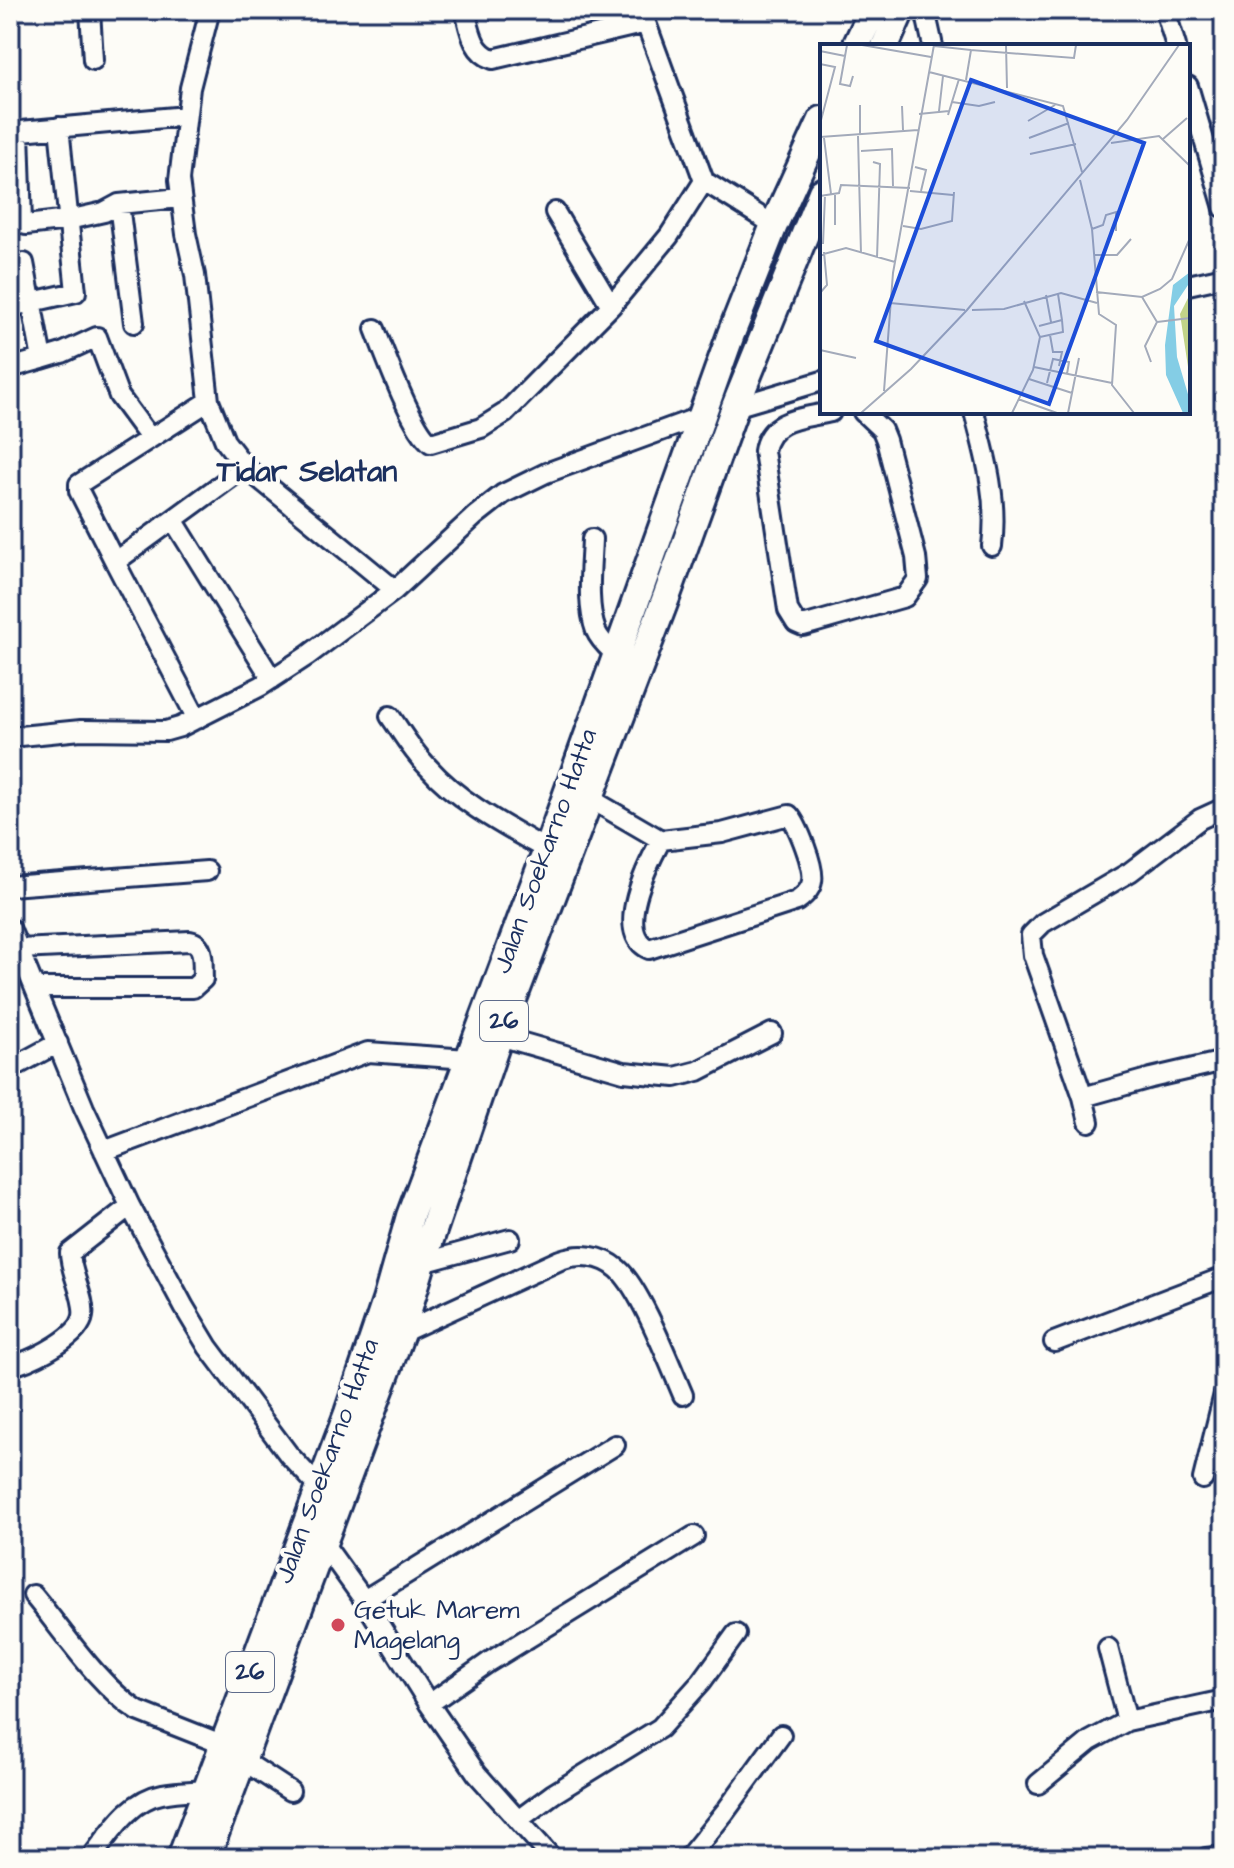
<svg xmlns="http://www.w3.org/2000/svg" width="1234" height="1868" font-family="'Architects Daughter',sans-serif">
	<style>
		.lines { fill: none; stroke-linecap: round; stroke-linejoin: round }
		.minor-casing { stroke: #1b2f5e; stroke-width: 24 }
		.highway-casing { stroke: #1b2f5e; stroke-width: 32 }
		.minor { stroke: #fdfcf7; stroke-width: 18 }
		.highway { stroke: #fdfcf7; stroke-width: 26 }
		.poi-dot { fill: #d1495b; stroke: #fdfcf7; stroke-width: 3 }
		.labels { text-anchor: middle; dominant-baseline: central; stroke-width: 8; stroke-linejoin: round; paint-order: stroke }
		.shield { fill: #fdfcf7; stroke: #5f6c8c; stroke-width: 2 }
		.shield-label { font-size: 24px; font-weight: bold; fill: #1b2f5e }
		.street-label { font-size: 26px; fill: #1b2f5e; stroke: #fdfcf7 }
		.poi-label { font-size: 26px; fill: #1b2f5e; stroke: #fdfcf7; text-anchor: start }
		.quarter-label { font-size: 30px; font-weight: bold; fill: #1b2f5e; stroke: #fdfcf7 }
		.inset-road { fill: none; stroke: #a3aaba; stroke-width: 2 }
		.view { fill: #1d4ed8; fill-opacity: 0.15; stroke: #1d4ed8; stroke-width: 4 }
		.inset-edge { fill: none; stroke: #1b2f5e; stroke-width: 4 }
	</style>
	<rect width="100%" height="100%" fill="#fdfcf7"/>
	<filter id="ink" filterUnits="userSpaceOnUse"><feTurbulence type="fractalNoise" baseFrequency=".0125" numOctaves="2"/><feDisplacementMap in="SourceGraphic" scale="16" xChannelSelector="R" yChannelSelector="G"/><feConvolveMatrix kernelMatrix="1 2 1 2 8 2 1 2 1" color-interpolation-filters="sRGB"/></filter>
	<g filter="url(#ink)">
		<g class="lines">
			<!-- minor casing -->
			<g class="minor-casing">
				<path id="minor" d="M90 10 93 60
					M210 10 190 88 179 180 186 234 195 275 209 401 225 441 245 467 395 590
					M465 10C470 29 472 52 493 59L646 23 704 181
					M925 10 933 46
					M1165 10 1176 46
					M1188 86 1224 208
					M10 132 186 116
					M19 132 22 223
					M119 204 134 323
					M555 212 611 306 669 236 704 181 774 225
					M10 221 16 220 26 225 68 220 104 212 119 204 180 198
					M24 263 42 359 62 353 97 337 119 396 150 438
					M1188 285 1224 277
					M10 307 76 292 59 127
					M375 329C385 354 412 430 431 443L481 428 505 413 611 306
					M10 368 42 359
					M735 407 822 381
					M831 412C804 418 769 418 764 451L788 610 796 623 803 626 905 597 918 579 916 557 886 440 882 430 863 412
					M974 412C986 457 998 499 992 546
					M174 521 272 679
					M592 539C591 567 586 604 596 631 600 641 610 649 617 656
					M115 562 79 491V484L209 401
					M390 716C402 733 413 752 428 767 460 803 505 826 547 850
					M197 719 115 562 245 467
					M10 737 81 730 166 731 180 727 261 686 307 656 395 590 475 516 503 494 546 473 702 416
					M589 798 661 840 722 833 789 815C798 825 815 868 812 881 811 890 804 896 797 901L649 949C613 932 648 864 661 840
					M10 886 207 871
					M10 928 84 1108 130 1206 184 1307 208 1347 289 1455 319 1487
					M19 949 190 941C206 944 202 965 203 979L193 988H36
					M499 1036 624 1072 675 1077 698 1071 772 1033
					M10 1069 58 1043
					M1083 1097 1151 1078 1224 1061
					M1089 1122 1083 1097 1033 955 1031 935 1043 923 1130 872 1200 819 1224 808
					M104 1151 368 1052 468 1059
					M422 1263 510 1239
					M401 1333 560 1260C579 1253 602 1255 618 1269 641 1289 670 1365 683 1395
					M1054 1342 1224 1277
					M10 1359 18 1364C36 1358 80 1337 83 1316 86 1299 70 1272 70 1253L130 1206
					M1203 1479 1224 1394
					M323 1543 364 1600 429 1704 477 1774 552 1858
					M33 1595C64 1632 98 1685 138 1711L224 1745
					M364 1600 615 1445
					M1108 1648 1127 1721
					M429 1704 489 1662 694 1536
					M244 1761 290 1791
					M1038 1784 1090 1741 1127 1721 1224 1700
					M518 1820 553 1794 660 1728 702 1681 736 1634
					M91 1858C110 1834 129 1800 162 1794 176 1791 192 1791 207 1790
					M688 1858 725 1812 781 1735
					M1206 1858 1224 1856"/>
			</g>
			<!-- highway casing -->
			<g class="highway-casing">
				<path id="highway" d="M856 46 873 10
					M885 46 901 10
					M181 1858 348 1413 386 1301 410 1216 547 850 731 334 774 225 822 120
					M206 1858 401 1333 422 1263 499 1036 667 595 735 407 822 192"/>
			</g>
			<!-- minor -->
			<use href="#minor" class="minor"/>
			<!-- highway -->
			<use href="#highway" class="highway"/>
		</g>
	</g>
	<!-- markers -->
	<circle class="poi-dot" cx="338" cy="1625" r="8"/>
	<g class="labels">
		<!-- shield labels -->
		<g class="shield">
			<rect x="480" y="1001" width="48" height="40" rx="6"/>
			<rect x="226" y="1652" width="48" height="40" rx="6"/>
		</g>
		<g class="shield-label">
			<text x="504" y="1021">26</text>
			<text x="250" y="1672">26</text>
		</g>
		<!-- street labels -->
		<g class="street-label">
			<text transform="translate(545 851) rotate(-70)">Jalan Soekarno Hatta</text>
			<text transform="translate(327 1461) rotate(-70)">Jalan Soekarno Hatta</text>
		</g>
		<!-- poi labels -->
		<g class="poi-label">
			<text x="354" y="1610">Getuk Marem<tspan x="354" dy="30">Magelang</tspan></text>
		</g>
		<!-- quarter labels -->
		<g class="quarter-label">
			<text x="307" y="472">Tidar Selatan</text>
		</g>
	</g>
	<!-- overview -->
	<g transform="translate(820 44)">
		<rect width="370" height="370" fill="#fdfcf7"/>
		<path d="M370 250V336L360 270Z" fill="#c2d388"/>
		<path d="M370 228V238L354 262 357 313 370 357V369H363L346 331 345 301 353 241Z" fill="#84cde5"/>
		<path class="inset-road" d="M27 1 20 40 30 42 33 32M42 1 111 13M186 1 187 44M114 2 151 6M0 7 25 12M0 20 15 23 0 80M109 28 243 62 262 128M146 36 151 6 254 14 256 1M132 58 159 62 175 58M40 61V91M82 62 83 86M119 67 123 32M99 70 129 67M128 71 139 35M208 77 235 61M38 92 41 210M0 93 98 86M4 94 11 150M209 94 249 79M343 95 367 74M291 99 339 92 370 122M41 107 72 105 73 142M210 110 256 100M53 118 60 120 57 214M95 123 106 126 101 147M260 136 272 185 279 270 296 281 292 341 314 369M90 147 133 151M0 152 19 149 21 141 90 144M15 181V150M83 182 101 185 132 177 134 148M272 185 283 181 286 171 296 168V187M3 200 5 151M0 211 26 204 75 218M274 211H297L311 195M276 248 322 253 340 245 352 235 370 194M0 249 7 241 4 208M226 251 231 278M322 253 337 278 325 302 331 318M70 259 145 266M152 266 184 265 241 249 277 259M337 278 370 274M219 282 242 276 238 250M230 291 233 308H242L239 322M220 293 243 288 242 276M0 306 36 314M214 323 292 339M209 335 252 349M227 339 233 315 249 318 247 330M64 347 73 229 114 1M198 355 237 369M41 369 91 325 147 266 307 76 359 1M192 369 213 326 220 293 204 257M248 369 259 314"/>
		<path class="view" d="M151 36 324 99 229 360 56 297Z"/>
		<rect width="370" height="370" class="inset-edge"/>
	</g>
	<!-- margin -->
	<rect width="1234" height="1868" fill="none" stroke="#fdfcf7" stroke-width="40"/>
	<rect x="20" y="20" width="1194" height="1828" fill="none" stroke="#1b2f5e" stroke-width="3" filter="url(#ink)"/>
</svg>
